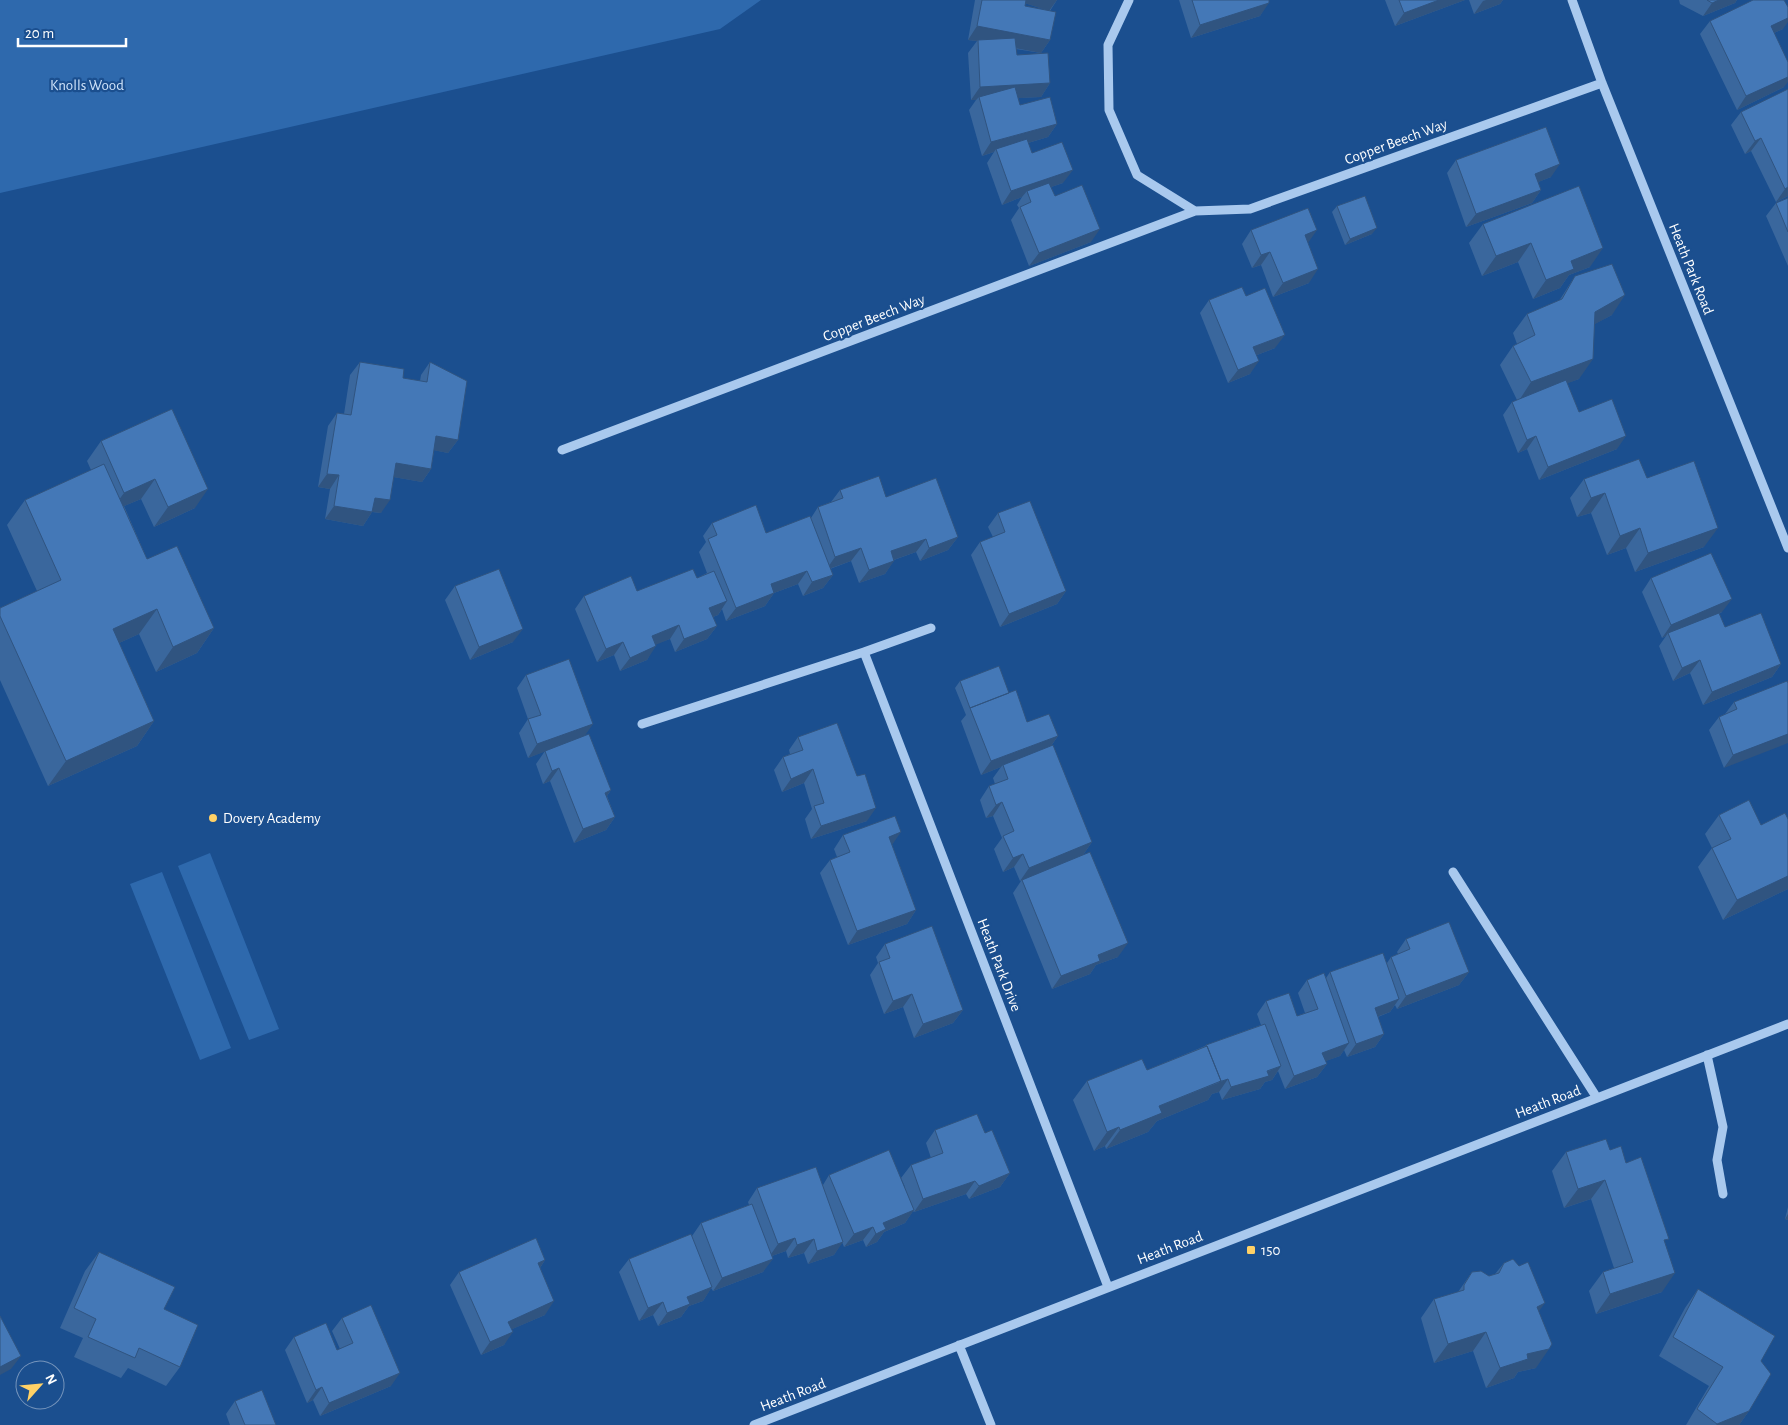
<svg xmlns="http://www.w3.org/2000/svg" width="1788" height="1425" font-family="'Alegreya Sans',sans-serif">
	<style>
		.green { fill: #2e69ad }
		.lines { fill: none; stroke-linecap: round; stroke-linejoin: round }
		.minor { stroke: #a9c9ee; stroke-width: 9 }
		.wall { fill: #3a679d; fill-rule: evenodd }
		.shaded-wall { fill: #305480 }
		.building { fill: #4478b7; stroke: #305480 }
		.poi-dot { fill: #ffd166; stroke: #1b4f8f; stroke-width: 2 }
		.labels { text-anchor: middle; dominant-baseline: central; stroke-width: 4.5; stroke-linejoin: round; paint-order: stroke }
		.park-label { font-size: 15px; fill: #cfe3fa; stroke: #1b4f8f }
		.street-label { font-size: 15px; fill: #fff; stroke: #1b4f8f }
		.poi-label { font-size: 15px; fill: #fff; stroke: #1b4f8f; text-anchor: start }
	</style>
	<rect width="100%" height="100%" fill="#1b4f8f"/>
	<!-- green -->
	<path class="green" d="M0 0H761L720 29 0 193Z
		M210 853 279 1029 249 1040 178 866Z
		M162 872 231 1048 200 1060 130 884Z"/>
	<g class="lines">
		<!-- minor -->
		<path class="minor" d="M1129 0 1108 45 1109 110 1137 175 1195 211 1250 209 1602 83
			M1572 0 1602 83 1788 548
			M562 450 1195 211
			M864 652 931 628
			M642 724 864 652 1108 1287
			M1453 872 1597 1098
			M1707 1055 1723 1127 1717 1160 1723 1194
			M959 1345 991 1425
			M754 1425 1788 1024"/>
	</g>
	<!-- wall -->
	<path class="wall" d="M975 0H1057L1050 11V40L1041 53 1016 49 1017 55 1050 83 1041 97 1018 98 1020 105 1057 124 1048 137 1028 143 1032 153 1063 183 1051 187 1055 196 1091 242 1029 266 1011 220 1019 208 1017 205 1022 197 1002 205 987 163 994 152 982 156 969 110 976 100H971L968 53 977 41 968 40ZM1025 3 1046 10 1025 6Z
		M1179 0H1269L1260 16 1191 38Z
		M1385 0H1465L1395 26Z
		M1469 0H1503L1500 4 1474 14Z
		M1679 0H1737L1735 3 1703 16 1680 4Z
		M1710 21 1783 29 1774 33 1784 87 1737 110 1700 34Z
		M1788 89V196L1776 202 1751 151 1745 154 1731 125 1741 112Z
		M1456 160 1551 177 1538 182 1541 190 1532 203 1466 227 1447 173Z
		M1579 186 1590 267 1569 275 1560 288 1533 299 1518 262 1482 276 1469 243 1483 224Z
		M1788 198V266L1766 216 1776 203Z
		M1337 206 1372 234 1345 245 1332 212Z
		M1251 230 1308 243 1309 283 1273 297 1261 265 1252 268 1242 244Z
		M1575 276 1612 315 1594 324 1579 379 1567 383 1579 412 1617 449 1539 480 1527 449 1518 453 1503 415 1512 402 1517 400 1500 365 1513 346 1517 344 1513 333 1527 314 1559 301Z
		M1246 296 1275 348 1257 355 1250 374 1228 383 1200 313 1209 300Z
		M360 362 403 378 420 381 421 375 430 362 458 440 448 453 434 450 431 469 422 482 394 477 381 513 372 512 363 526 325 519 330 489 318 487 328 426 337 413 344 414 350 375Z
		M172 409 195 508 154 527 141 499 124 506 147 559 214 628 197 653 156 672 139 634 119 643 154 721 137 746 48 786 0 680V608L37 591 7 525 25 500 91 470 87 461 101 441Z
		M1647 478 1704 547 1635 572 1626 548 1607 555 1591 513 1577 517 1570 498 1584 479Z
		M840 490 886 497 958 537 948 550 920 561 916 552 894 560 885 574 859 583 851 561 830 569 833 575 823 588 803 596 798 584 774 593 765 606 726 621 722 609 718 615 713 617 717 626 707 639 675 652 670 639 655 644 647 660 620 671 614 655 597 662 575 609 584 596 637 591 697 578 707 573 699 552 706 542 703 536 712 523 766 533 811 518 818 507 831 502Z
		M998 513 1066 591 1057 604 1000 627 971 555 980 542 993 537 988 527Z
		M1651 578 1722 612 1719 614 1725 627 1781 664 1772 677 1703 705 1690 673 1673 681 1659 646 1666 636 1662 638 1642 592Z
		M455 586 513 642 470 660 445 600Z
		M526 675 585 735 611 790 607 796 615 817 606 830 574 843 550 781 543 784 536 764 545 751 528 758 519 733 528 719 517 688Z
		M960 681 1009 693 1027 722 1058 736 1051 746 1092 842 1083 855 1118 957 1096 965 1090 974 1052 989 1013 893 1021 881H1020L1014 867 1003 872 994 849 1002 838 993 816 986 818 980 800 989 786 995 784 993 778 1001 767 981 775 961 721 966 715 955 688Z
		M1788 683 1724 768 1709 730 1719 717 1725 714 1734 702Z
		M798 737 867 821 811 839 805 819 812 809 804 783 782 792 774 770 783 757 790 754 789 750Z
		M1719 815 1761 825 1788 889 1723 920 1698 867 1712 848 1705 834Z
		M843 835 892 845 916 910 907 924 848 945 820 873 830 860 837 857 834 849Z
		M1406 939 1469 972 1459 985 1397 1009 1395 1005 1390 1012 1378 1017 1384 1034 1375 1047 1347 1057 1344 1050 1340 1056 1325 1061 1327 1064 1317 1077 1285 1089 1278 1071 1272 1080 1265 1082 1260 1089 1222 1100 1219 1092 1212 1094 1208 1100 1157 1121 1148 1132 1106 1149 1105 1146 1094 1151 1073 1100 1087 1081 1147 1070 1205 1046 1206 1045 1261 1025 1257 1014 1266 1001 1297 1016 1305 1013 1298 993 1307 980 1326 978 1330 972 1387 963 1391 957 1398 954 1397 952Z
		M885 944 963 1010 953 1023 914 1038 903 1007 884 1014 870 975 878 963 876 957Z
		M935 1130 985 1133 1010 1173 1000 1187 969 1199 966 1194 914 1212 913 1211 905 1223 884 1232 877 1242 866 1247 863 1240 844 1247 842 1242 834 1255 808 1264 804 1253 788 1258 786 1251 772 1256 763 1272 713 1291 711 1288 703 1301 689 1306 681 1317 658 1326 653 1315 639 1321 619 1272 629 1259 692 1236 701 1223 749 1205 748 1202 757 1188 823 1185 829 1175 905 1187 901 1178 911 1165 931 1158 926 1143Z
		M1610 1150 1626 1163 1665 1244 1662 1292 1596 1314 1589 1291 1603 1272 1614 1268 1591 1199 1564 1208 1552 1171 1566 1152Z
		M1788 1207V1220L1785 1219Z
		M99 1252 164 1309 180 1367 166 1386 128 1368 121 1378 74 1357 83 1338 60 1328 85 1271Z
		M545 1260 540 1268 545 1315 512 1329 504 1345 481 1355 450 1285 459 1272Z
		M1504 1263 1539 1311 1536 1368 1518 1372 1514 1378 1486 1388 1473 1351 1434 1363 1421 1318 1434 1299 1458 1292 1472 1272 1489 1276 1495 1274Z
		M1698 1289 1761 1361 1749 1411 1739 1425H1686L1709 1386 1659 1356 1685 1308Z
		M342 1318 391 1386 320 1416 313 1400 307 1403 285 1350 294 1337 337 1350 340 1349 332 1331Z
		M235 1401 276 1425H230L226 1414Z"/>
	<!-- shaded-wall -->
	<path class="shaded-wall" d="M1015 0H1057L1049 11Z
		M1439 0H1465L1395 26 1404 13Z
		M1486 0H1503L1500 4 1474 14 1483 1Z
		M1719 0H1737L1735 3 1703 16 1712 3Z
		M1269 3 1260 16 1191 38 1200 25Z
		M1788 18V22L1783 29 1761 39 1771 26Z
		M977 26 1050 40 1041 53 978 41V40L977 41 968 40Z
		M1788 77V82L1784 87 1737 110 1746 96Z
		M1050 83 1041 97 979 100V97L976 100H971L980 87Z
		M1057 124 1048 137 997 152 996 149 994 152 982 156 991 142Z
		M1761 138 1751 151 1745 154 1755 141Z
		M1560 164 1551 177 1526 187 1535 174Z
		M1073 170 1063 183 1028 195 1027 191 1022 197 1002 205 1011 191Z
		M1788 187V196L1776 202 1785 189Z
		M1541 190 1532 203 1466 227 1476 214Z
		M1377 228 1372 234 1345 245 1350 239Z
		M1100 229 1091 242 1029 266 1039 253Z
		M1317 230 1308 243 1305 235Z
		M1531 243 1518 262 1482 276 1496 256Z
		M1603 248 1590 267 1569 275 1560 288 1533 299 1546 280 1571 261Z
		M1270 252 1261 265 1252 268 1261 255Z
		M1318 269 1309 283 1273 297 1283 283Z
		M1625 295 1612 315 1582 331 1595 312Z
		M1285 335 1275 348 1244 360 1253 347Z
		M1593 359 1579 379 1518 402 1531 382Z
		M1259 361 1250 374 1228 383 1238 370Z
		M436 436 458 440 448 453 427 449Z
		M1536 436 1527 449 1518 453 1527 440Z
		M1626 436 1617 449 1539 480 1548 467Z
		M396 463 431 469 422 482 387 476Z
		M327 474 339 475 330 489 318 487Z
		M155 479 141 499 110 512 124 493Z
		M208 489 195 508 154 527 168 507Z
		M1605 493 1591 513 1577 517 1591 498Z
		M375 498 390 500 381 513 365 511Z
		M334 506 372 512 363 526 325 519Z
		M1640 528 1626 548 1607 555 1620 536Z
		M1718 528 1704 547 1635 572 1648 553Z
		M958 537 948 550 920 561 929 548Z
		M926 539 916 552 882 564 891 551Z
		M861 548 851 561 826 570 835 557Z
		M894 561 885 574 859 583 869 570Z
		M807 571 798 584 774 593 765 606 726 621 736 608 771 584Z
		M833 575 823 588 803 596 812 582Z
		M1066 591 1057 604 1000 627 1009 614Z
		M1732 599 1722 612 1669 635 1668 633 1666 636 1662 638 1671 625Z
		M727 601 718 615 700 622 709 608Z
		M157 609 139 634 95 654 113 629Z
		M679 625 670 639 643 650 652 636Z
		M717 626 707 639 675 652 684 639Z
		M214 628 197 653 156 672 173 647Z
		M523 629 513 642 470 660 479 647Z
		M623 642 614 655 597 662 606 649Z
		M656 646 647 660 620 671 630 658Z
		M1700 660 1690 673 1673 681 1682 668Z
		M1781 664 1772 677 1703 705 1712 692Z
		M154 721 137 746 48 786 66 761Z
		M593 724 584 737 528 758 537 744Z
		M1788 734V743L1724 768 1733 755Z
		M1058 736 1048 750 1003 765 1001 767 981 775 991 761Z
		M559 768 550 781 543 784 552 771Z
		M813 769 804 783 782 792 791 779Z
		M611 790 602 803 605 793Z
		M1002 802 993 816 986 818 996 805Z
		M876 808 867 821 811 839 821 826Z
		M615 817 606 830 574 843 583 829Z
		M901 832 892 845 889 837Z
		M1092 842 1083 855 1020 881 1029 868Z
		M1023 854 1014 867 1003 872 1013 858Z
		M1788 876V889L1723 920 1737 900Z
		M916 910 907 924 848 945 857 931Z
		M1128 943 1118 957 1096 965 1090 974 1052 989 1061 976 1098 955Z
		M1469 972 1459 985 1397 1009 1406 996Z
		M912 994 903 1007 884 1014 893 1001Z
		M1399 999 1390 1012 1366 1021 1375 1008Z
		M963 1010 953 1023 914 1038 923 1024Z
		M1384 1034 1375 1047 1347 1057 1356 1044Z
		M1349 1043 1340 1056 1313 1066 1322 1053Z
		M1327 1064 1317 1077 1285 1089 1294 1076Z
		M1281 1066 1272 1080 1265 1082 1260 1089 1222 1100 1231 1087Z
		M1228 1079 1219 1092 1212 1094 1208 1100 1157 1121 1148 1132 1106 1149 1120 1130 1159 1106Z
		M1119 1127 1105 1146 1094 1151 1107 1132Z
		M1010 1173 1000 1187 969 1199 979 1186Z
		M1605 1180 1591 1199 1564 1208 1578 1189Z
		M975 1181 966 1194 914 1212 923 1199Z
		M914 1210 905 1223 884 1232 877 1242 866 1247 883 1223Z
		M1788 1214V1220L1785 1219Z
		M873 1227 863 1240 844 1247 854 1234Z
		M795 1238 786 1251 769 1257 778 1244Z
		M814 1239 804 1253 788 1258 797 1245Z
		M843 1242 834 1255 808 1264 817 1251Z
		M773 1259 763 1272 713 1291 722 1278Z
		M545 1260 536 1274 538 1263Z
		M1675 1273 1662 1292 1596 1314 1610 1294Z
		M712 1287 703 1301 689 1306 681 1317 658 1326 667 1313 687 1297Z
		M554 1301 545 1315 499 1335 508 1322Z
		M663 1302 653 1315 639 1321 648 1308Z
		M1545 1303 1531 1322 1537 1307Z
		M513 1332 504 1345 481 1355 490 1342Z
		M1486 1332 1473 1351 1434 1363 1448 1344Z
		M1549 1349 1536 1368 1518 1372 1514 1378 1486 1388 1500 1368 1527 1354Z
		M21 1356 11 1369 0 1375V1367Z
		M400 1373 391 1386 320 1416 329 1403Z
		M322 1387 313 1400 307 1403 316 1390Z
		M1749 1411 1739 1425H1716L1717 1424Z"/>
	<!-- building -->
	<path class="building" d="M982 0H1026L1025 6 1056 12 1050 40 977 26Z
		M1192 0H1269V3L1200 25Z
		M1399 0H1439L1404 13Z
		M1707 0H1719L1712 3Z
		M1753 0H1784L1788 7V18L1771 26 1788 62V77L1746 96 1710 21Z
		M1015 38 1017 55 1048 53 1050 83 980 87 978 40Z
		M1015 87 1020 105 1050 97 1057 124 991 142 979 97Z
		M1788 89V187L1785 189 1761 138 1755 141 1741 112Z
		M1546 127 1560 164 1535 174 1541 190 1476 214 1456 160Z
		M1027 139 1032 153 1062 142 1073 170 1011 191 996 149Z
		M1049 183 1055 196 1082 185 1100 229 1039 253 1020 207 1031 202 1027 191Z
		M1579 186 1603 248 1571 261 1574 269 1546 280 1531 243 1496 256 1483 224Z
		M1365 196 1377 228 1350 239 1337 206Z
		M1788 198V232L1776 203Z
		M1308 208 1317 230 1305 235 1318 269 1283 283 1270 252 1261 255 1251 230Z
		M1612 264 1625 295 1595 312 1593 359 1531 382 1513 346 1535 335 1527 314 1562 299 1575 276Z
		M1242 287 1246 296 1265 288 1285 335 1253 347 1259 361 1238 370 1209 300Z
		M360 362 404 369 403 378 427 382 430 362 467 381 458 440 436 436 431 469 396 463 390 500 375 498 372 512 334 506 339 475 327 474 337 413 351 415Z
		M1566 380 1579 412 1612 399 1626 436 1548 467 1536 436 1527 440 1512 402Z
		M172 409 208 489 168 507 155 479 124 493 101 441Z
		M1639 459 1647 478 1694 461 1718 528 1648 553 1640 528 1620 536 1605 493 1591 498 1584 479Z
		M104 464 147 559 177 546 214 628 173 647 157 609 113 629 154 721 66 761 0 616V608L61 580 25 500Z
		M879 476 886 497 936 478 958 537 929 548 926 539 891 551 894 561 869 570 861 548 835 557 818 507 843 498 840 490Z
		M1030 501 1066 591 1009 614 980 542 1005 532 998 513Z
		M756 505 766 533 810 516 833 575 812 582 807 571 771 584 774 593 736 608 708 539 717 535 712 523Z
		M1711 553 1732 599 1671 625 1651 578Z
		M499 569 523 629 479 647 455 586Z
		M693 569 697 578 714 571 727 601 709 608 717 626 684 639 679 625 652 636 656 646 630 658 623 642 606 649 584 596 631 576 637 591Z
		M1719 613 1725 627 1761 613 1781 664 1712 692 1700 660 1682 668 1668 633Z
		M569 659 593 724 537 744 528 719 541 715 526 675Z
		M999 666 1009 693 970 708 960 681Z
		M1787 681 1788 683V734L1733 755 1719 717 1737 709 1734 702Z
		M1016 690 1027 722 1049 714 1058 736 991 761 970 708Z
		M837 723 857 776 865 774 876 808 821 826 814 806 824 803 813 769 791 779 783 757 803 750 798 737Z
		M589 734 611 790 605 793 615 817 583 829 559 768 552 771 545 751Z
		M1053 745 1092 842 1029 868 1023 854 1013 858 1003 836 1014 831 1002 802 996 805 989 786 1008 779 1003 765Z
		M1749 800 1761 825 1785 813 1788 819V876L1737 900 1712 848 1731 839 1719 815Z
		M895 816 901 832 889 837 916 910 857 931 830 860 850 852 843 835Z
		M1090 852 1128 943 1098 955 1100 961 1061 976 1022 880Z
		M1449 922 1469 972 1406 996 1391 957 1410 949 1406 939Z
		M932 926 963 1010 923 1024 912 994 893 1001 879 962 890 958 885 944Z
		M1383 953 1399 999 1375 1008 1384 1034 1356 1044 1330 972Z
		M1324 973 1349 1043 1322 1053 1327 1064 1294 1076 1266 1001 1289 993 1297 1016 1318 1009 1307 980Z
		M1265 1024 1281 1066 1267 1071 1269 1076 1231 1087 1228 1079 1219 1082 1221 1081 1207 1046H1206V1045Z
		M1207 1046 1221 1081 1159 1106 1162 1113 1120 1130 1119 1127 1107 1132 1087 1081 1142 1059 1147 1070Z
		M977 1114 985 1133 992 1130 1010 1173 979 1186 975 1181 923 1199 911 1165 943 1153 935 1130Z
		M1606 1139 1610 1150 1621 1146 1626 1163 1641 1157 1669 1239 1664 1240 1675 1273 1610 1294 1603 1272 1633 1262 1605 1180 1578 1189 1566 1152Z
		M889 1150 914 1210 883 1223 886 1229 876 1234 873 1227 854 1234 829 1175Z
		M816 1167 843 1242 817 1251 814 1239 797 1245 795 1238 778 1244 757 1188Z
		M752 1204 773 1259 722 1278 701 1223Z
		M691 1234 712 1287 687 1297 690 1304 667 1313 663 1302 648 1308 629 1259Z
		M536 1238 545 1260 538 1263 554 1301 508 1322 513 1332 490 1342 459 1272Z
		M99 1252 175 1287 164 1309 198 1325 180 1367 139 1348 135 1358 88 1337 96 1319 74 1308Z
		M1513 1259 1519 1266 1528 1262 1545 1303 1537 1307 1552 1344 1549 1349 1527 1354 1528 1359 1500 1368 1486 1332 1448 1344 1434 1299 1464 1290V1285L1472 1272 1481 1271 1489 1276 1499 1273 1504 1263Z
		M1698 1289 1775 1336 1761 1361 1771 1374 1749 1411 1717 1424 1697 1409 1723 1367 1673 1337Z
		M371 1305 400 1373 329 1403 322 1387 316 1390 294 1337 326 1323 337 1350 353 1343 342 1318Z
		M0 1316 21 1356 0 1367Z
		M262 1390 276 1425H245L235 1401Z"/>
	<!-- markers -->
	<g class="poi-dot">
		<circle cx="213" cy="818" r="5"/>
		<rect x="1246" y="1245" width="10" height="10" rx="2.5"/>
	</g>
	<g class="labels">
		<!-- park labels -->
		<g class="park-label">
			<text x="87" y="85">Knolls Wood</text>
		</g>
		<!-- street labels -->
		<g class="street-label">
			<text transform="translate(1396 142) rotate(-20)">Copper Beech Way</text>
			<text transform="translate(1691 269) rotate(68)">Heath Park Road</text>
			<text transform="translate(874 318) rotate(-21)">Copper Beech Way</text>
			<text transform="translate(999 965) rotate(69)">Heath Park Drive</text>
			<text transform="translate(1548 1102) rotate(-21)">Heath Road</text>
			<text transform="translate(1170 1248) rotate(-21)">Heath Road</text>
			<text transform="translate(793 1395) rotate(-21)">Heath Road</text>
		</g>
		<!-- poi labels -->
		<g class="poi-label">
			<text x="223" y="818">Dovery Academy</text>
			<text x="1261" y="1250">150</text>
		</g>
	</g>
	<!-- north arrow -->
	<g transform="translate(40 1385) rotate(63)"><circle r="24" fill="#1b4f8f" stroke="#7695bc"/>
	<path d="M0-4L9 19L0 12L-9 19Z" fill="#ffd166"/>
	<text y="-8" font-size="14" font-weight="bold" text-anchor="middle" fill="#ffffff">N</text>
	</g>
	<!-- scale -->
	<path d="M18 38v8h108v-8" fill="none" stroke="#ffffff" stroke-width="2.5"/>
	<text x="25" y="38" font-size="15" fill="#ffffff" stroke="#1b4f8f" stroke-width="4" paint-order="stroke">20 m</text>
</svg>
